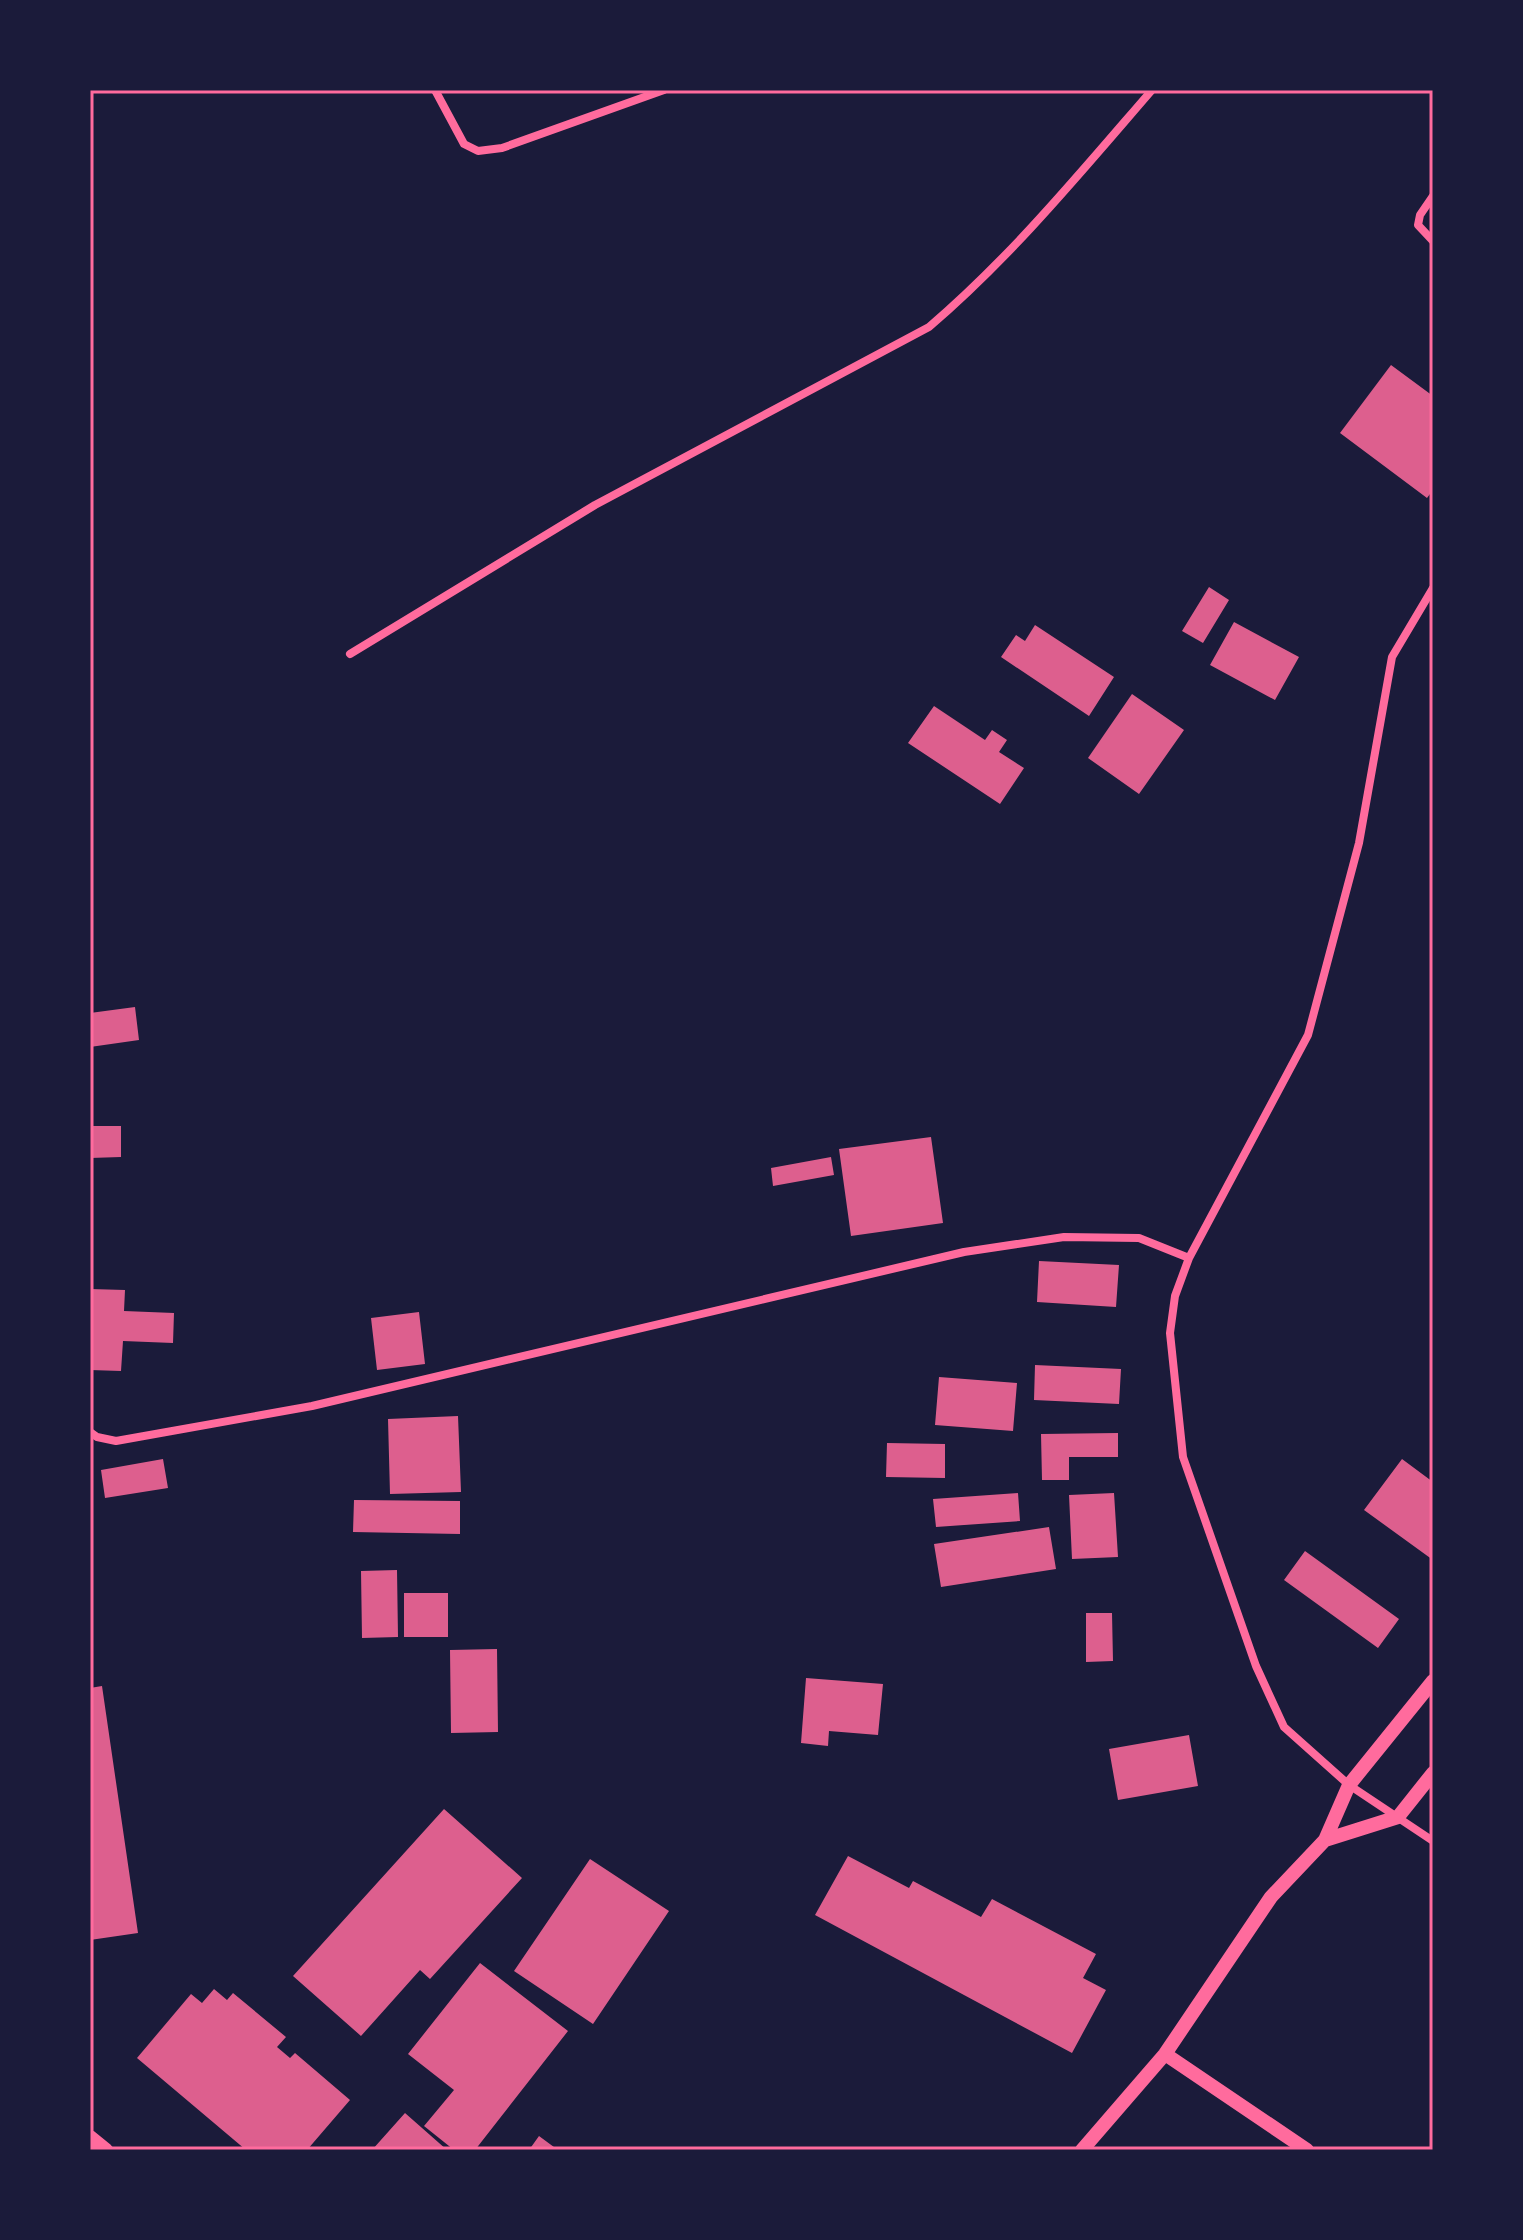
<svg xmlns="http://www.w3.org/2000/svg" width="1523" height="2240" font-family="Georgia,serif">
	<style>
		.building { fill: #dd5f8e }
		.lines { fill: none; stroke-linecap: round; stroke-linejoin: round }
		.minor { stroke: #ff6b9d; stroke-width: 8 }
		.tertiary { stroke: #ff6b9d; stroke-width: 14 }
		.neatline { fill: none; stroke: #ff6b9d; stroke-width: 3 }
	</style>
	<rect width="100%" height="100%" fill="#1b1b3a"/>
	<!-- building -->
	<path class="building" d="M1391 365 1433 396V490L1427 498 1340 433Z
		M1209 587 1229 600 1203 643 1182 631Z
		M1234 622 1299 657 1275 700 1210 665Z
		M1035 625 1114 677 1089 716 1001 657 1016 635 1025 641Z
		M1132 694 1184 730 1139 794 1088 758Z
		M934 706 985 740 992 730 1007 740 999 752 1024 768 1000 804 908 743Z
		M135 1007 139 1040 90 1047V1013Z
		M90 1126H121V1157L90 1158Z
		M931 1137 943 1223 851 1236 839 1149Z
		M831 1157 834 1175 773 1186 771 1168Z
		M1039 1261 1119 1265 1116 1307 1037 1302Z
		M90 1289 125 1290 124 1311 174 1313 173 1343 123 1341 121 1371 90 1370Z
		M419 1312 425 1364 377 1370 371 1318Z
		M1035 1365 1121 1369 1119 1404 1034 1400Z
		M939 1377 1017 1383 1013 1431 935 1425Z
		M458 1416 461 1492 390 1494 388 1419Z
		M1118 1433V1457H1069V1480H1042L1041 1434Z
		M887 1443 945 1444V1478L886 1477Z
		M163 1459 168 1488 105 1498 101 1470Z
		M1402 1459 1433 1482V1560L1364 1510Z
		M1018 1493 1020 1521 936 1527 933 1499Z
		M1114 1493 1118 1557 1072 1559 1069 1495Z
		M354 1500 460 1501V1534L353 1532Z
		M1049 1527 1056 1569 941 1587 934 1544Z
		M1305 1551 1399 1619 1378 1648 1284 1580Z
		M397 1570 398 1637 362 1638 361 1571Z
		M404 1593H448V1637H404Z
		M1086 1613H1112L1113 1661 1086 1662Z
		M497 1649 498 1732 451 1733 450 1650Z
		M806 1678 883 1684 878 1735 829 1731 828 1746 801 1743Z
		M102 1686 138 1933 90 1940V1688Z
		M1189 1735 1198 1786 1118 1800 1109 1749Z
		M444 1809 522 1878 430 1979 420 1970 361 2036 293 1976Z
		M848 1856 909 1888 913 1881 981 1917 992 1899 1096 1954 1083 1978 1106 1990 1072 2053 815 1915Z
		M590 1859 669 1911 593 2024 514 1971Z
		M480 1963 568 2031 475 2150H454L424 2126 454 2090 408 2054Z
		M214 1989 227 2000 233 1993 286 2037 277 2047 290 2058 295 2053 350 2100 307 2150H246L137 2058 191 1994 202 2003Z
		M405 2113 447 2150H372Z
		M539 2136 558 2150H529Z"/>
	<g class="lines">
		<!-- minor -->
		<path class="minor" d="M435 90 464 144 478 151 502 148 664 90
			M1433 196 1420 215 1418 225 1433 241
			M1433 588 1392 657 1359 843 1308 1035 1189 1258 1175 1296 1170 1333 1183 1457 1256 1666 1284 1727 1349 1785 1433 1841
			M350 654 595 505 929 327C1012 256 1081 172 1152 90
			M90 1432 97 1437 116 1441 312 1406 964 1252 1064 1237 1139 1238 1189 1258"/>
		<!-- tertiary -->
		<path class="tertiary" d="M1325 1840 1398 1817 1433 1773
			M1165 2054 1307 2150
			M90 2137 106 2150
			M1082 2150 1165 2054 1271 1897 1325 1840 1349 1785 1433 1681"/>
	</g>
	<!-- border -->
	<rect width="1523" height="2240" fill="none" stroke="#1b1b3a" stroke-width="184"/>
	<rect x="92" y="92" width="1339" height="2056" class="neatline"/>
</svg>
